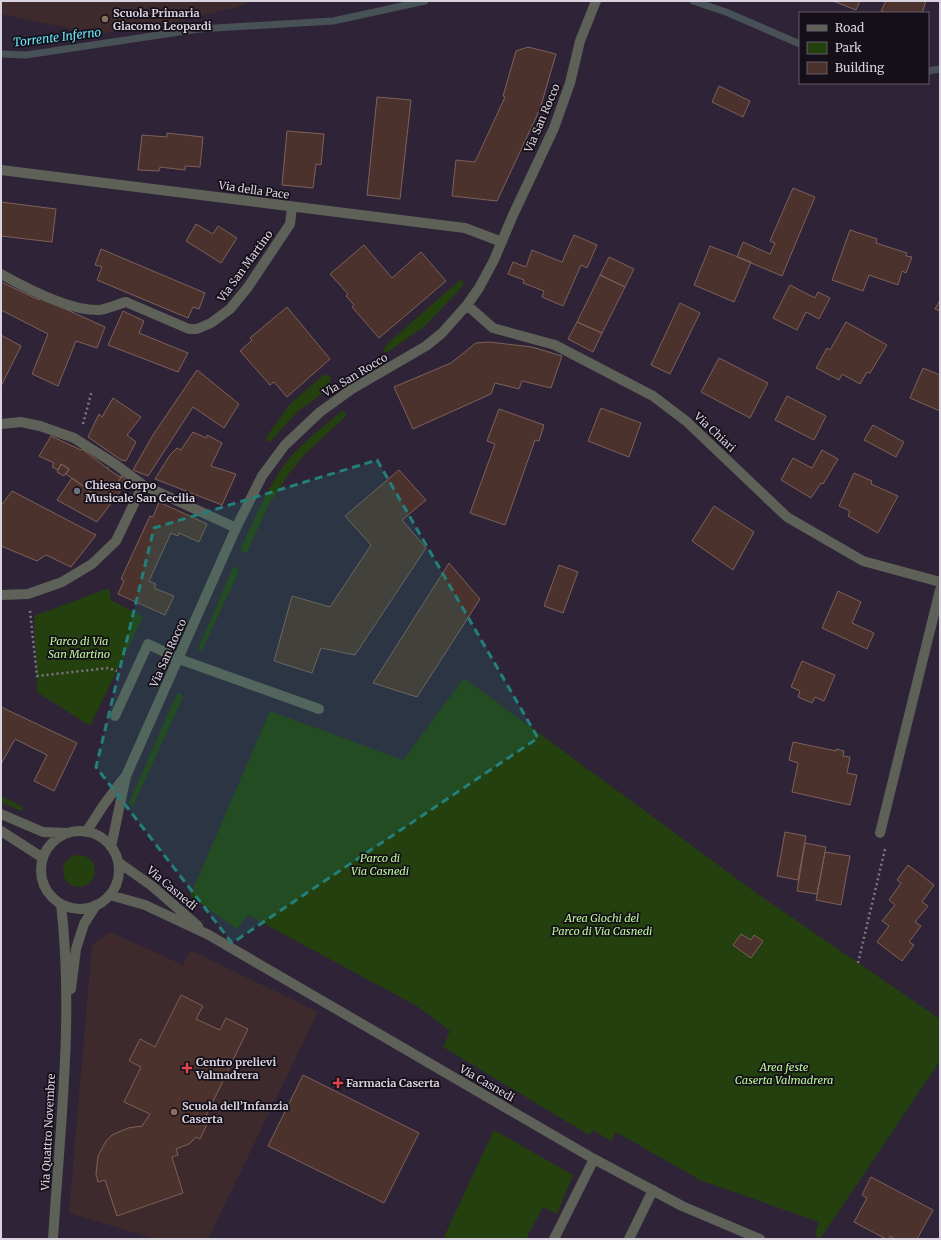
<svg xmlns="http://www.w3.org/2000/svg" width="941" height="1240" font-family="Merriweather,serif">
	<style>
		.education { fill: #3e2a2c }
		.green { fill: #23400e }
		.lines { fill: none; stroke-linecap: round; stroke-linejoin: round }
		.stream { stroke: #485156; stroke-width: 7 }
		.building { fill: #4c322d; stroke: #7d605a }
		.path { stroke: #7f7686; stroke-width: 2.5; stroke-dasharray: 2 3; stroke-linecap: butt }
		.service { stroke: #5e6157; stroke-width: 10 }
		.minor { stroke: #5e6157; stroke-width: 10 }
		.marked { fill: #237f79; fill-opacity: 0.2; stroke: #237f79; stroke-width: 3; stroke-dasharray: 8 5; stroke-linejoin: round }
		.education-dot { fill: #8d6e63; stroke: #140f18; stroke-width: 1.5 }
		.worship-dot { fill: #6b7280; stroke: #140f18; stroke-width: 1.5 }
		.health-dot { fill: #e0444e; stroke: #140f18; stroke-width: 1.5 }
		.labels { text-anchor: middle; dominant-baseline: central; stroke-width: 3.5; stroke-linejoin: round; paint-order: stroke }
		.poi-label { font-size: 11px; font-weight: bold; fill: #d9d2df; stroke: #140f18; text-anchor: start }
		.street-label { font-size: 11px; fill: #d9d2df; stroke: #140f18 }
		.park-label { font-size: 11px; font-style: italic; fill: #bbf997; stroke: #140f18 }
		.water-label { font-size: 12px; font-style: italic; fill: #69e4f8; stroke: #140f18 }
	</style>
	<rect width="100%" height="100%" fill="#2f2437"/>
	<!-- education -->
	<path class="education" d="M1 1H253L237 7 162 25 97 34 1 14Z
		M110 932 183 965 190 950 318 1012 208 1239H156L69 1213 92 945Z"/>
	<!-- green -->
	<path class="green" d="M460 280 464 282 462 287 425 326 388 352H383L387 344Z
		M325 374 331 377 328 389 297 412 270 442 267 441V436L291 403Z
		M342 411 345 412 346 416 304 455 288 475 268 506 247 552H242L241 548C255 518 268 485 289 459 305 440 324 426 342 411Z
		M237 567 239 571 202 650 200 651 198 649 233 568Z
		M109 588 111 600 143 617 90 726 37 692 34 616Z
		M464 678 759 895 940 1019V1061L820 1239 815 1235 819 1222 700 1180 616 1132 611 1141 593 1130 589 1135 443 1047 450 1031 417 1006 248 915 237 929 190 896 270 711 403 760Z
		M180 693 183 697 133 806H131L129 803 177 694Z
		M1 796 23 807 21 811 1 802Z
		M63 871a16 16 0 1 1 32 0a16 16 0 1 1-32 0Z
		M494 1130 573 1175 557 1214 543 1207 526 1239H443Z"/>
	<g class="lines">
		<!-- stream -->
		<path class="stream" d="M693 1 726 12 800 44
			M1 54 26 55 199 29 333 21 425 1
			M928 71 940 69"/>
	</g>
	<!-- building -->
	<path class="building" d="M833 1H860L856 10Z
		M886 1H926L922 13H886L881 11Z
		M528 47 556 54 540 109 497 201 452 196 456 160 475 162 505 97 503 96 516 51Z
		M719 86 750 101 743 117 712 102Z
		M377 97 411 100 400 199 367 195Z
		M287 131 324 134 321 165 316 164 313 188 282 185Z
		M167 133 203 137 200 167 185 166V170L160 167 159 171 138 170 142 135 167 137Z
		M793 188 815 197 782 276 737 257 743 242 770 254 775 243 770 241Z
		M1 202 56 209 52 242 1 236Z
		M196 224 213 234 218 226 237 238 221 263 186 241Z
		M850 230 877 239 876 243 907 253 906 256 912 257 906 273 902 271 898 285 869 275 863 291 832 280Z
		M574 235 597 245 587 268 581 265 563 306 542 297 544 291 523 283 524 280 508 274 513 262 526 267 532 250 562 262Z
		M364 245 392 278 421 252 446 281 379 338 352 307 354 305 346 296 348 294 330 274Z
		M710 246 751 262 734 302 694 285Z
		M101 249 205 293 199 309 193 307 188 318 97 280 102 267 95 265Z
		M609 257 634 269 625 287 600 275Z
		M600 275 625 287 602 333 577 322Z
		M1 282 39 300 41 298 105 327 97 348 76 341 58 386 32 374 48 334 1 310Z
		M790 285 815 298 818 292 830 298 819 319 806 312 797 330 773 318Z
		M940 300V311L935 309Z
		M680 303 700 313 670 374 651 365Z
		M287 307 330 359 287 397 274 382 270 385 240 351 252 340 250 338Z
		M123 311 144 321 139 333 188 353 178 372 108 345Z
		M577 322 602 333 593 352 568 339Z
		M846 322 887 345 870 373 867 372 860 384 842 374 839 380 816 368 827 348 830 350Z
		M1 335 21 346 1 386Z
		M489 342 532 347 562 356 551 388 522 381 519 389 495 383 491 394 413 429 394 387 451 363 476 343Z
		M719 358 768 383 750 418 701 392Z
		M923 368 940 375V411L910 398Z
		M197 370 239 404 224 428 193 407 148 476 133 470 153 435Z
		M787 396 826 416 814 440 775 420Z
		M113 398 141 417 127 435 136 442 126 461 121 460 88 437 99 414 102 417Z
		M601 408 641 423 629 457 588 441Z
		M499 409 544 425 539 441 535 440 505 525 470 513 495 444 487 441Z
		M873 425 904 442 896 457 864 440Z
		M193 432 206 438 207 435 222 443 211 466 236 474 222 505 155 479 170 455 177 448 181 450Z
		M51 436 81 450 82 449 107 468 108 467V469L120 477 122 476 105 502 66 474 69 469 61 464 58 470 52 467 54 463 39 456Z
		M822 450 838 459 823 484 821 483 811 498 781 480 793 458 812 468Z
		M61 464 69 469 64 476 57 472Z
		M399 470 426 500 402 520 426 548 355 655 321 648 312 673 274 661 292 596 330 607 371 545 345 516Z
		M854 473 872 481 871 484 898 496 878 533 848 516 850 511 839 506Z
		M122 476 127 482 97 522 57 500 72 478 105 502Z
		M12 491 96 535 71 567 46 555 37 561 1 546V506Z
		M159 502 207 524 199 542 179 533 178 536 171 533 149 581 156 584 154 588 174 596 165 615 118 594 124 581 121 579 150 516 153 517Z
		M714 506 754 532 733 570 692 541Z
		M449 563 480 599 417 697 373 683Z
		M559 565 578 572 563 613 544 606Z
		M838 591 861 602 852 623 874 633 867 649 822 628Z
		M802 661 835 675 824 701 815 697 812 703 798 697 800 691 791 687Z
		M1 707 77 743 54 791 34 781 47 755 15 739 1 764Z
		M793 742 836 751V749L844 751 843 756 850 757 847 773 857 775 850 805 792 792 798 763 789 760Z
		M785 832 806 836 798 880 777 876Z
		M805 843 826 847 817 894 797 891Z
		M825 852 850 856 841 905 816 900Z
		M908 865 934 885 922 902 928 906 915 922 921 926 909 942 914 945 902 961 877 942 889 926 882 921 895 905 889 900 901 883 897 880Z
		M741 934 751 940 754 935 763 941 751 958 733 945Z
		M181 995 203 1006 196 1019 220 1030 226 1018 248 1029 206 1116 210 1118 200 1139 196 1137 189 1144 176 1149 178 1155 172 1157 183 1193 117 1216 105 1180 98 1182 96 1174 98 1156 106 1141 112 1135 128 1128 142 1126 150 1114 124 1102 141 1067 129 1061 140 1039 155 1047Z
		M303 1075 419 1133 384 1203 268 1146Z
		M871 1177 933 1210 917 1239H895L890 1236 889 1239H886L854 1222 867 1198 862 1195Z"/>
	<g class="lines">
		<!-- path -->
		<path class="path" d="M83 424 92 390
			M30 611 37 676 108 668 117 671
			M858 963 885 849"/>
		<!-- service -->
		<path class="service" d="M179 659 319 709
			M880 833 940 590
			M629 1239 653 1190"/>
		<!-- minor -->
		<path class="minor" d="M1 170 465 228 502 242
			M1 274C26 288 71 311 99 310 109 309 117 304 126 302L189 329H197L211 323 230 309 248 287 290 224 292 207
			M467 305 493 328 555 345 653 396 686 421 787 517 863 561 940 582
			M1 424 21 422 40 426 74 438 115 464 143 485 236 528
			M1 595 28 594 62 582 92 564 116 541 143 485
			M115 716 148 644 179 659
			M1 814 43 832 67 833
			M1 831 43 858
			M41 870a39 39 0 1 1 78 0a39 39 0 1 1-78 0Z
			M86 832 105 803 124 778
			M111 847 126 776 236 528 262 476 285 445 320 412 352 389 426 346 442 333 467 305 479 288 494 260 513 215 554 128 570 83 580 41 596 1
			M118 862 152 886 198 926
			M110 895 145 905 209 935 594 1159 682 1206 760 1239
			M71 989 76 949 84 924 96 905
			M53 1239C60 1128 74 1015 61 904
			M554 1239 594 1159"/>
	</g>
	<!-- marked area -->
	<path class="marked" d="M377 460 538 738 232 943 96 767 154 528Z"/>
	<!-- markers -->
	<g class="education-dot">
		<circle cx="105" cy="19" r="4"/>
		<circle cx="174" cy="1112" r="4"/>
	</g>
	<circle class="worship-dot" cx="77" cy="491" r="4"/>
	<g class="health-dot">
		<path d="M185 1062h4v4h4v4h-4v4h-4v-4h-4v-4h4z"/>
		<path d="M336 1077h4v4h4v4h-4v4h-4v-4h-4v-4h4z"/>
	</g>
	<g class="labels">
		<!-- poi labels -->
		<g class="poi-label">
			<text x="113" y="13">Scuola Primaria<tspan x="113" dy="13">Giacomo Leopardi</tspan></text>
			<text x="85" y="485">Chiesa Corpo<tspan x="85" dy="13">Musicale San Cecilia</tspan></text>
			<text x="196" y="1062">Centro prelievi<tspan x="196" dy="13">Valmadrera</tspan></text>
			<text x="346" y="1083">Farmacia Caserta</text>
			<text x="182" y="1106">Scuola dell’Infanzia<tspan x="182" dy="13">Caserta</tspan></text>
		</g>
		<!-- street labels -->
		<g class="street-label">
			<text transform="translate(542 118) rotate(-67)">Via San Rocco</text>
			<text transform="translate(254 190) rotate(8)">Via della Pace</text>
			<text transform="translate(245 266) rotate(-54)">Via San Martino</text>
			<text transform="translate(355 375) rotate(-31)">Via San Rocco</text>
			<text transform="translate(715 432) rotate(43)">Via Chiari</text>
			<text transform="translate(168 653) rotate(-66)">Via San Rocco</text>
			<text transform="translate(172 888) rotate(40)">Via Casnedi</text>
			<text transform="translate(487 1083) rotate(30)">Via Casnedi</text>
			<text transform="translate(48 1132) rotate(-87)">Via Quattro Novembre</text>
		</g>
		<!-- park labels -->
		<g class="park-label">
			<text x="79" y="641">Parco di Via<tspan x="79" dy="13">San Martino</tspan></text>
			<text x="380" y="858">Parco di<tspan x="380" dy="13">Via Casnedi</tspan></text>
			<text x="602" y="918">Area Giochi del<tspan x="602" dy="13">Parco di Via Casnedi</tspan></text>
			<text x="784" y="1067">Area feste<tspan x="784" dy="13">Caserta Valmadrera</tspan></text>
		</g>
		<!-- water labels -->
		<g class="water-label">
			<text transform="translate(57 37) rotate(-7)">Torrente Inferno</text>
		</g>
	</g>
	<!-- border -->
	<rect width="941" height="1240" fill="none" stroke="#d9d2df" stroke-width="4"/>
	<!-- legend -->
	<rect x="799" y="12" width="130" height="72" fill="#140f18" stroke="#635d68"/>
	<rect x="807" y="25" width="20" height="6" fill="#5e6157" stroke="#635d68"/>
	<text x="835" y="32" font-size="12" fill="#d9d2df">Road</text>
	<rect x="807" y="42" width="20" height="12" fill="#23400e" stroke="#635d68"/>
	<text x="835" y="52" font-size="12" fill="#d9d2df">Park</text>
	<rect x="807" y="62" width="20" height="12" fill="#4c322d" stroke="#635d68"/>
	<text x="835" y="72" font-size="12" fill="#d9d2df">Building</text>
</svg>
